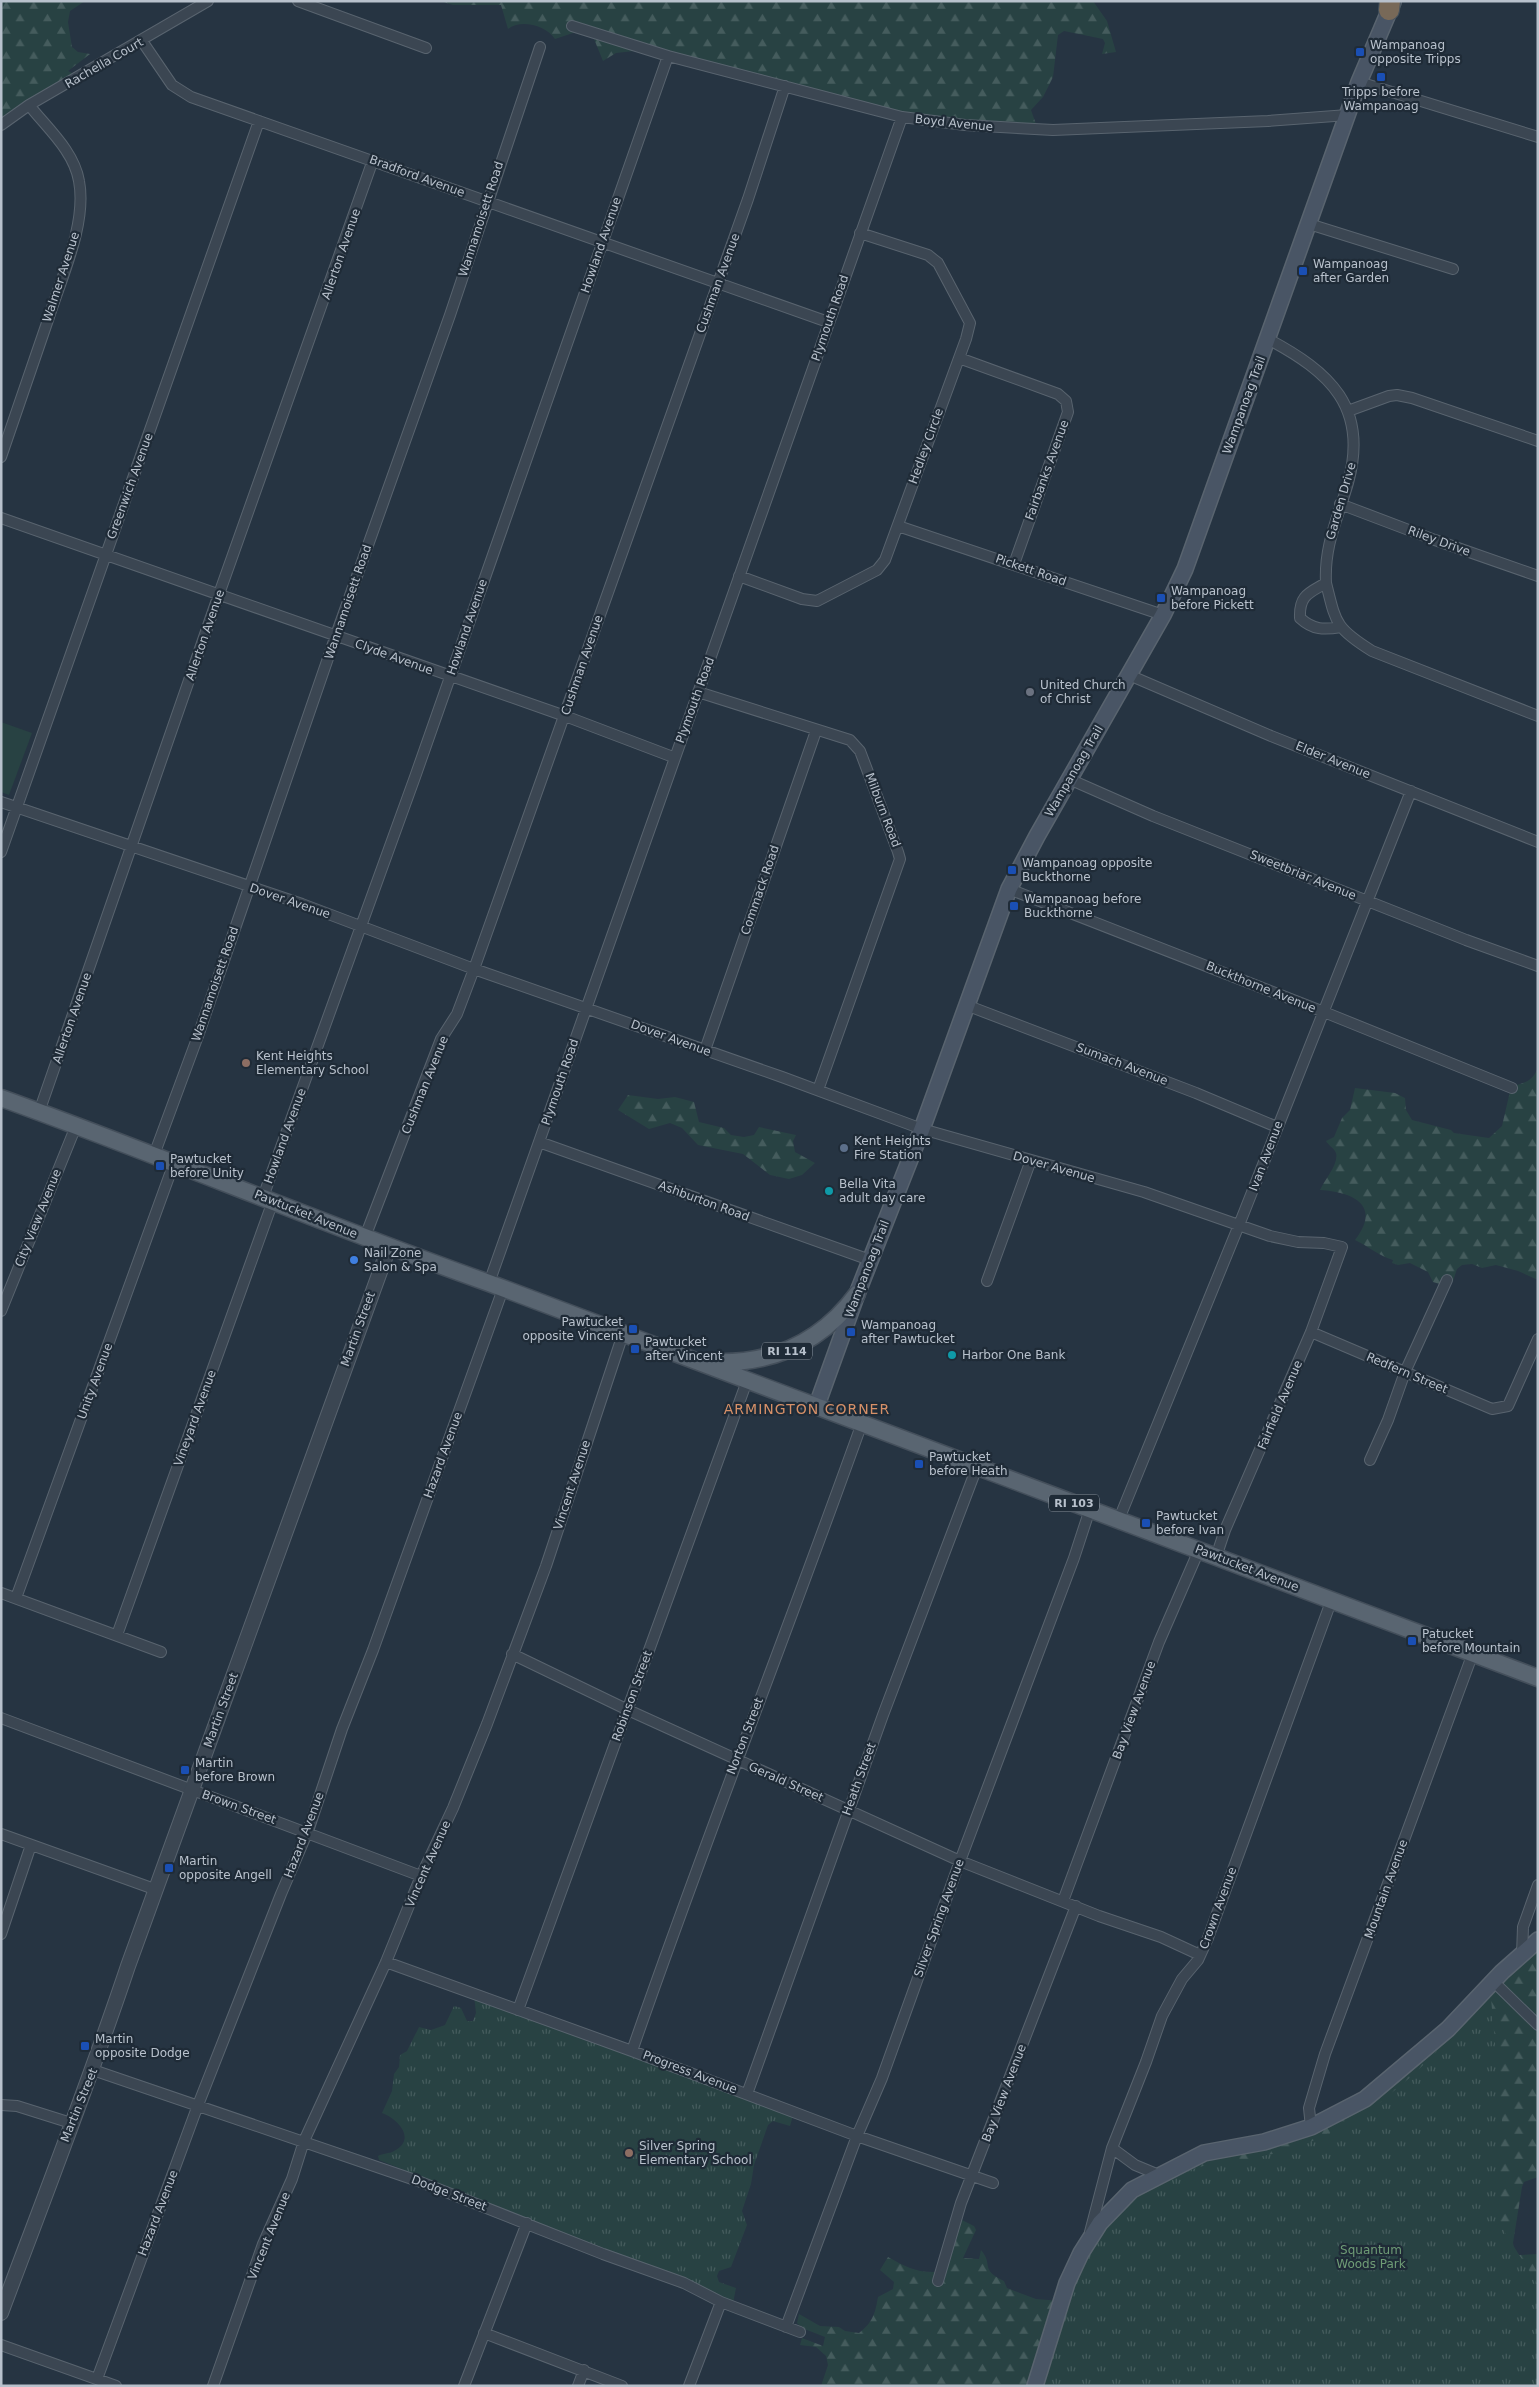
<svg xmlns="http://www.w3.org/2000/svg" width="1539" height="2387" font-family="'DejaVu Sans',sans-serif">
	<style>
		.grass { fill: #284243 }
		.forest { fill: url(#forest-firs) }
		.park { fill: url(#park-tufts) }
		.lines { fill: none; stroke-linecap: round; stroke-linejoin: round }
		.minor-casing { stroke: #59646f; stroke-width: 12 }
		.tertiary-casing { stroke: #59646f; stroke-width: 16 }
		.secondary-casing { stroke: #59646f; stroke-width: 18 }
		.primary-casing { stroke: #444f5b; stroke-width: 19 }
		.motorway-casing { stroke: #45515c; stroke-width: 22 }
		.minor { stroke: #3b4652; stroke-width: 10 }
		.tertiary { stroke: #3b4652; stroke-width: 14 }
		.secondary { stroke: #495565; stroke-width: 15 }
		.primary { stroke: #596571; stroke-width: 16 }
		.motorway { stroke: #786958; stroke-width: 20 }
		.transit-dot { fill: #1a4fb4; stroke: #1f2b37; stroke-width: 2 }
		.worship-dot { fill: #6b7280; stroke: #1f2b37; stroke-width: 2 }
		.education-dot { fill: #8d6e63; stroke: #1f2b37; stroke-width: 2 }
		.service-dot { fill: #5c6f8a; stroke: #1f2b37; stroke-width: 2 }
		.culture-dot { fill: #0f9aa8; stroke: #1f2b37; stroke-width: 2 }
		.shop-dot { fill: #3f7fe0; stroke: #1f2b37; stroke-width: 2 }
		.labels { text-anchor: middle; dominant-baseline: central; stroke-width: 4.5; stroke-linejoin: round; paint-order: stroke }
		.shield { fill: #1f2b37; stroke: #8a949f; stroke-width: 1 }
		.shield-label { font-size: 11px; font-weight: bold; fill: #b8c1cc }
		.poi-label { font-size: 12px; fill: #b8c1cc; stroke: #1f2b37; text-anchor: start }
		.street-label { font-size: 12px; fill: #b8c1cc; stroke: #1f2b37 }
		.park-label { font-size: 12px; fill: #6f9c76; stroke: #1f2b37 }
		.neighbourhood-label { font-size: 14px; letter-spacing: 1px; fill: #d69068; stroke: #1f2b37 }
	</style>
	<defs>
		<pattern id="forest-firs" width="22" height="20" patternUnits="userSpaceOnUse" patternTransform="scale(1.25)"><rect width="22" height="20" fill="#284243"/><path d="M5 1l3.5 6h-7zM16 11l3.5 6h-7z" fill="#455c5d"/></pattern>
		<pattern id="park-tufts" width="24" height="20" patternUnits="userSpaceOnUse" patternTransform="scale(1.25)"><rect width="24" height="20" fill="#284243"/><path d="M3 7l-1-3M5 7V3M7 7l1-3M15 17l-1-3M17 17v-4M19 17l1-3" fill="none" stroke="#455c5d"/></pattern>
	</defs>
	<rect width="100%" height="100%" fill="#263442"/>
	<!-- grass -->
	<path class="grass" d="M1 722 32 733 9 795 1 792Z"/>
	<!-- forest -->
	<path class="forest" d="M1 1H85L70 11 68 22 72 47 78 52 90 54 68 71 74 74 1 127Z
		M440 1H1093L1107 21 1116 52 1102 54 1105 43 1103 39 1064 31 1058 35 1053 77 1043 97 1031 110 1037 127 904 120 637 47 634 51 616 53 603 61 592 34 579 31 555 39C546 25 520 19 508 29L501 5H453Z
		M1538 1068V1280L1518 1271 1496 1265 1482 1268 1472 1264 1462 1265 1457 1269 1453 1281 1443 1285 1433 1282 1428 1272 1410 1263 1398 1265 1392 1263 1393 1260C1379 1256 1368 1246 1355 1240 1382 1205 1353 1192 1320 1190 1325 1179 1339 1164 1336 1153 1334 1148 1328 1145 1326 1141L1334 1137 1342 1118 1350 1110 1355 1088 1395 1093 1405 1098 1406 1110 1412 1120 1451 1130 1454 1133 1489 1138 1502 1126 1511 1087C1525 1082 1531 1083 1538 1068Z
		M628 1095 658 1099 675 1097 694 1102 699 1122 724 1128 731 1135 744 1137 754 1135 759 1127 796 1135 793 1141 795 1152 815 1163 802 1175 789 1179 770 1175 743 1154 698 1145 682 1128 670 1123 649 1129 618 1110Z
		M1538 1939V2177L1524 2182 1522 2187 1513 2243 1515 2252 1519 2255 1538 2254V2386H821L828 2365 826 2356 816 2347 800 2345 802 2338 823 2346 825 2337 802 2328 797 2323 799 2314 820 2326 839 2327 845 2331 859 2333C873 2322 875 2314 878 2297L893 2289 894 2282 880 2270 888 2257C904 2266 917 2273 936 2272L960 2219 974 2226 976 2230 963 2258 979 2259 981 2250C994 2265 979 2269 1004 2281L1007 2288 1036 2299 1061 2301 1102 2219 1167 2168 1346 2110Z"/>
	<!-- park -->
	<path class="park" d="M474 1995 794 2112 790 2126 773 2121 768 2125 754 2165 751 2184 742 2211 747 2225 731 2267 719 2271 717 2276 719 2282 736 2288 733 2303 401 2175 404 2170 379 2160 378 2156C383 2153 389 2154 394 2151 417 2139 398 2119 382 2113L392 2091 394 2074 399 2067 400 2055 407 2051 419 2027 431 2030 445 2025 454 2006 461 2008 467 2021H473L476 2013Z
		M1491 1998 1502 2120 1496 2218 1538 2285V2386H1045L1082 2268 1105 2229 1140 2195 1177 2174 1216 2162 1244 2160 1296 2149 1364 2116 1413 2075Z"/>
	<g class="lines">
		<!-- minor casing -->
		<g class="minor-casing">
			<path id="minor" d="M298 1 426 48
				M572 26 668 56 902 117 965 125 1053 130 1268 121 1348 115
				M142 41 172 85 191 97 828 322
				M1359 82 1538 137
				M1 125 29 105 208 1
				M1309 224 1453 269
				M1268 339C1330 372 1369 407 1348 483 1338 518 1324 545 1326 583 1309 593 1299 595 1300 618 1313 630 1324 630 1341 627
				M959 358 1058 394 1066 401 1068 412 1014 564
				M1348 411 1389 396 1397 395 1412 398 1538 441
				M1 457C17 411 33 364 49 317 62 276 87 223 79 181 74 151 47 128 29 105
				M1340 504 1435 540 1538 576
				M1 518 565 716 673 757
				M898 526 1163 615
				M739 576 802 599 817 601 877 570 885 560 966 339 970 323 938 263 928 255 860 233
				M1326 583C1336 623 1335 628 1372 651L1538 716
				M1129 675 1271 736 1538 842
				M698 692 850 740 860 751 898 852 900 859 818 1090
				M1069 779 1153 816 1466 940 1538 966
				M1 802 302 904 474 969 782 1077 922 1129 1144 1192 1270 1236 1298 1242 1324 1243 1342 1247 1311 1332 1225 1530 1216 1557
				M1 852 259 121
				M1009 889 1324 1012 1512 1088
				M966 1005 1196 1093 1277 1127
				M705 1050 816 731
				M39 1112 219 594 373 160
				M539 1142 870 1260
				M154 1155 198 1036 336 635 450 315 540 47
				M263 1197 415 777 668 56
				M365 1237 441 1039 457 1014 474 969 748 199 785 86
				M987 1281 1031 1160
				M489 1283 902 117
				M1 1311 76 1126
				M1311 1332 1492 1409 1508 1406 1538 1339
				M1370 1460 1388 1420 1405 1372 1447 1280
				M1119 1519 1239 1225 1411 791
				M1 1593 161 1652
				M16 1598 174 1163
				M117 1635 273 1201
				M512 1654 628 1710 960 1861 1099 1916 1161 1937 1200 1955
				M1 1718 421 1876
				M1 1834 157 1890
				M1063 1901 1159 1642 1199 1550
				M1 1934 31 1845
				M1522 1955 1523 1927 1538 1885
				M386 1962 632 2051 857 2136 993 2183
				M1494 1982 1538 2025
				M518 2010 747 1381
				M632 2051C705 1840 787 1633 862 1423
				M93 2070 418 2181 603 2254 684 2283 721 2302 800 2332
				M747 2094 883 1715 977 1467
				M1 2105 17 2106 71 2123
				M1311 2127 1309 2108 1325 2054 1473 1653
				M1112 2148 1135 2165 1159 2175
				M1090 2232 1112 2148 1146 2062 1162 2016 1182 1979 1198 1960 1208 1938 1332 1599
				M938 2281 961 2203 1076 1906
				M786 2327 857 2136 882 2078 960 1861 1074 1558 1090 1509
				M484 2333 622 2386
				M1 2345 116 2386
				M97 2379 198 2105 281 1894 308 1831 342 1729 373 1650 503 1289
				M213 2386 263 2244 292 2179 304 2141 386 1962 421 1876 453 1808 487 1724 546 1566 623 1334
				M464 2386 527 2223
				M578 2386 584 2370
				M689 2386 721 2302"/>
		</g>
		<!-- tertiary casing -->
		<g class="tertiary-casing">
			<path id="tertiary" d="M1 2313C44 2198 89 2083 128 1966L389 1247"/>
		</g>
		<!-- secondary casing -->
		<g class="secondary-casing">
			<path id="secondary" d="M817 1405 857 1294 922 1129 1009 889 1037 836 1163 615 1185 569 1359 82 1393 2
				M1035 2386 1067 2283 1081 2253 1100 2223 1132 2190 1204 2153 1264 2142 1311 2127 1365 2099 1448 2029 1502 1972 1538 1940"/>
		</g>
		<!-- primary casing -->
		<g class="primary-casing">
			<path id="primary" d="M1 1098C165 1157 325 1225 489 1283L1538 1678
				M710 1362C771 1365 820 1344 857 1294"/>
		</g>
		<!-- motorway casing -->
		<g class="motorway-casing">
			<path id="motorway" d="M1389 10 1390 1"/>
		</g>
		<!-- minor -->
		<use href="#minor" class="minor"/>
		<!-- tertiary -->
		<use href="#tertiary" class="tertiary"/>
		<!-- secondary -->
		<use href="#secondary" class="secondary"/>
		<!-- primary -->
		<use href="#primary" class="primary"/>
		<!-- motorway -->
		<use href="#motorway" class="motorway"/>
	</g>
	<!-- markers -->
	<g class="transit-dot">
		<rect x="1355" y="47" width="10" height="10" rx="2.5"/>
		<rect x="1376" y="72" width="10" height="10" rx="2.5"/>
		<rect x="1298" y="266" width="10" height="10" rx="2.5"/>
		<rect x="1156" y="593" width="10" height="10" rx="2.5"/>
		<rect x="1007" y="865" width="10" height="10" rx="2.5"/>
		<rect x="1009" y="901" width="10" height="10" rx="2.5"/>
		<rect x="155" y="1161" width="10" height="10" rx="2.5"/>
		<rect x="628" y="1324" width="10" height="10" rx="2.5"/>
		<rect x="846" y="1327" width="10" height="10" rx="2.5"/>
		<rect x="630" y="1344" width="10" height="10" rx="2.5"/>
		<rect x="914" y="1459" width="10" height="10" rx="2.5"/>
		<rect x="1141" y="1518" width="10" height="10" rx="2.5"/>
		<rect x="1407" y="1636" width="10" height="10" rx="2.5"/>
		<rect x="180" y="1765" width="10" height="10" rx="2.5"/>
		<rect x="164" y="1863" width="10" height="10" rx="2.5"/>
		<rect x="80" y="2041" width="10" height="10" rx="2.5"/>
	</g>
	<circle class="worship-dot" cx="1030" cy="692" r="5"/>
	<g class="education-dot">
		<circle cx="246" cy="1063" r="5"/>
		<circle cx="629" cy="2153" r="5"/>
	</g>
	<circle class="service-dot" cx="844" cy="1148" r="5"/>
	<g class="culture-dot">
		<circle cx="829" cy="1191" r="5"/>
		<circle cx="952" cy="1355" r="5"/>
	</g>
	<circle class="shop-dot" cx="354" cy="1260" r="5"/>
	<g class="labels">
		<!-- shield labels -->
		<g class="shield">
			<rect x="762" y="1342.5" width="50" height="17" rx="4"/>
			<rect x="1049" y="1494.5" width="50" height="17" rx="4"/>
		</g>
		<g class="shield-label">
			<text x="787" y="1351">RI 114</text>
			<text x="1074" y="1503">RI 103</text>
		</g>
		<!-- poi labels -->
		<g class="poi-label">
			<text x="1370" y="45">Wampanoag<tspan x="1370" dy="14">opposite Tripps</tspan></text>
			<text x="1381" y="92" text-anchor="middle">Tripps before<tspan x="1381" dy="14">Wampanoag</tspan></text>
			<text x="1313" y="264">Wampanoag<tspan x="1313" dy="14">after Garden</tspan></text>
			<text x="1171" y="591">Wampanoag<tspan x="1171" dy="14">before Pickett</tspan></text>
			<text x="1040" y="685">United Church<tspan x="1040" dy="14">of Christ</tspan></text>
			<text x="1022" y="863">Wampanoag opposite<tspan x="1022" dy="14">Buckthorne</tspan></text>
			<text x="1024" y="899">Wampanoag before<tspan x="1024" dy="14">Buckthorne</tspan></text>
			<text x="256" y="1056">Kent Heights<tspan x="256" dy="14">Elementary School</tspan></text>
			<text x="854" y="1141">Kent Heights<tspan x="854" dy="14">Fire Station</tspan></text>
			<text x="170" y="1159">Pawtucket<tspan x="170" dy="14">before Unity</tspan></text>
			<text x="839" y="1184">Bella Vita<tspan x="839" dy="14">adult day care</tspan></text>
			<text x="364" y="1253">Nail Zone<tspan x="364" dy="14">Salon &amp; Spa</tspan></text>
			<text x="623" y="1322" text-anchor="end">Pawtucket<tspan x="623" dy="14">opposite Vincent</tspan></text>
			<text x="861" y="1325">Wampanoag<tspan x="861" dy="14">after Pawtucket</tspan></text>
			<text x="645" y="1342">Pawtucket<tspan x="645" dy="14">after Vincent</tspan></text>
			<text x="962" y="1355">Harbor One Bank</text>
			<text x="929" y="1457">Pawtucket<tspan x="929" dy="14">before Heath</tspan></text>
			<text x="1156" y="1516">Pawtucket<tspan x="1156" dy="14">before Ivan</tspan></text>
			<text x="1422" y="1634">Patucket<tspan x="1422" dy="14">before Mountain</tspan></text>
			<text x="195" y="1763">Martin<tspan x="195" dy="14">before Brown</tspan></text>
			<text x="179" y="1861">Martin<tspan x="179" dy="14">opposite Angell</tspan></text>
			<text x="95" y="2039">Martin<tspan x="95" dy="14">opposite Dodge</tspan></text>
			<text x="639" y="2146">Silver Spring<tspan x="639" dy="14">Elementary School</tspan></text>
		</g>
		<!-- street labels -->
		<g class="street-label">
			<text transform="translate(104 63) rotate(-30)">Rachella Court</text>
			<text transform="translate(954 123) rotate(6)">Boyd Avenue</text>
			<text transform="translate(417 176) rotate(20)">Bradford Avenue</text>
			<text transform="translate(481 219) rotate(-72)">Wannamoisett Road</text>
			<text transform="translate(601 245) rotate(-71)">Howland Avenue</text>
			<text transform="translate(341 254) rotate(-71)">Allerton Avenue</text>
			<text transform="translate(61 277) rotate(-72)">Walmer Avenue</text>
			<text transform="translate(718 283) rotate(-70)">Cushman Avenue</text>
			<text transform="translate(830 318) rotate(-71)">Plymouth Road</text>
			<text transform="translate(1244 405) rotate(-70)">Wampanoag Trail</text>
			<text transform="translate(926 446) rotate(-70)">Hedley Circle</text>
			<text transform="translate(1047 470) rotate(-70)">Fairbanks Avenue</text>
			<text transform="translate(130 486) rotate(-70)">Greenwich Avenue</text>
			<text transform="translate(1341 501) rotate(-74)">Garden Drive</text>
			<text transform="translate(1439 541) rotate(20)">Riley Drive</text>
			<text transform="translate(1031 570) rotate(19)">Pickett Road</text>
			<text transform="translate(348 602) rotate(-71)">Wannamoisett Road</text>
			<text transform="translate(467 627) rotate(-71)">Howland Avenue</text>
			<text transform="translate(205 635) rotate(-71)">Allerton Avenue</text>
			<text transform="translate(394 657) rotate(20)">Clyde Avenue</text>
			<text transform="translate(582 665) rotate(-71)">Cushman Avenue</text>
			<text transform="translate(695 700) rotate(-70)">Plymouth Road</text>
			<text transform="translate(1333 760) rotate(22)">Elder Avenue</text>
			<text transform="translate(1074 771) rotate(-60)">Wampanoag Trail</text>
			<text transform="translate(883 810) rotate(69)">Milburn Road</text>
			<text transform="translate(1303 875) rotate(22)">Sweetbriar Avenue</text>
			<text transform="translate(760 890) rotate(-71)">Commack Road</text>
			<text transform="translate(290 901) rotate(19)">Dover Avenue</text>
			<text transform="translate(215 984) rotate(-71)">Wannamoisett Road</text>
			<text transform="translate(1261 987) rotate(22)">Buckthorne Avenue</text>
			<text transform="translate(72 1018) rotate(-71)">Allerton Avenue</text>
			<text transform="translate(671 1038) rotate(20)">Dover Avenue</text>
			<text transform="translate(1122 1064) rotate(21)">Sumach Avenue</text>
			<text transform="translate(560 1082) rotate(-71)">Plymouth Road</text>
			<text transform="translate(425 1085) rotate(-68)">Cushman Avenue</text>
			<text transform="translate(285 1136) rotate(-70)">Howland Avenue</text>
			<text transform="translate(1266 1156) rotate(-69)">Ivan Avenue</text>
			<text transform="translate(1054 1167) rotate(16)">Dover Avenue</text>
			<text transform="translate(704 1201) rotate(20)">Ashburton Road</text>
			<text transform="translate(306 1214) rotate(22)">Pawtucket Avenue</text>
			<text transform="translate(38 1218) rotate(-68)">City View Avenue</text>
			<text transform="translate(867 1269) rotate(-69)">Wampanoag Trail</text>
			<text transform="translate(358 1329) rotate(-70)">Martin Street</text>
			<text transform="translate(1407 1373) rotate(23)">Redfern Street</text>
			<text transform="translate(95 1381) rotate(-70)">Unity Avenue</text>
			<text transform="translate(1280 1405) rotate(-67)">Fairfield Avenue</text>
			<text transform="translate(195 1418) rotate(-70)">Vineyard Avenue</text>
			<text transform="translate(443 1455) rotate(-70)">Hazard Avenue</text>
			<text transform="translate(572 1485) rotate(-72)">Vincent Avenue</text>
			<text transform="translate(1247 1568) rotate(21)">Pawtucket Avenue</text>
			<text transform="translate(632 1696) rotate(-70)">Robinson Street</text>
			<text transform="translate(221 1710) rotate(-70)">Martin Street</text>
			<text transform="translate(1134 1710) rotate(-70)">Bay View Avenue</text>
			<text transform="translate(745 1736) rotate(-69)">Norton Street</text>
			<text transform="translate(859 1779) rotate(-70)">Heath Street</text>
			<text transform="translate(786 1782) rotate(24)">Gerald Street</text>
			<text transform="translate(239 1807) rotate(20)">Brown Street</text>
			<text transform="translate(304 1835) rotate(-69)">Hazard Avenue</text>
			<text transform="translate(428 1864) rotate(-66)">Vincent Avenue</text>
			<text transform="translate(1386 1889) rotate(-70)">Mountain Avenue</text>
			<text transform="translate(1218 1908) rotate(-70)">Crown Avenue</text>
			<text transform="translate(939 1918) rotate(-70)">Silver Spring Avenue</text>
			<text transform="translate(690 2072) rotate(21)">Progress Avenue</text>
			<text transform="translate(1004 2093) rotate(-69)">Bay View Avenue</text>
			<text transform="translate(79 2105) rotate(-68)">Martin Street</text>
			<text transform="translate(449 2193) rotate(21)">Dodge Street</text>
			<text transform="translate(158 2213) rotate(-69)">Hazard Avenue</text>
			<text transform="translate(269 2236) rotate(-68)">Vincent Avenue</text>
		</g>
		<!-- park labels -->
		<g class="park-label">
			<text x="1371" y="2250">Squantum<tspan x="1371" dy="14">Woods Park</tspan></text>
		</g>
		<!-- neighbourhood labels -->
		<g class="neighbourhood-label">
			<text x="807" y="1409">ARMINGTON CORNER</text>
		</g>
	</g>
	<!-- border -->
	<rect width="1539" height="2387" fill="none" stroke="#b8c1cc" stroke-width="5"/>
</svg>
